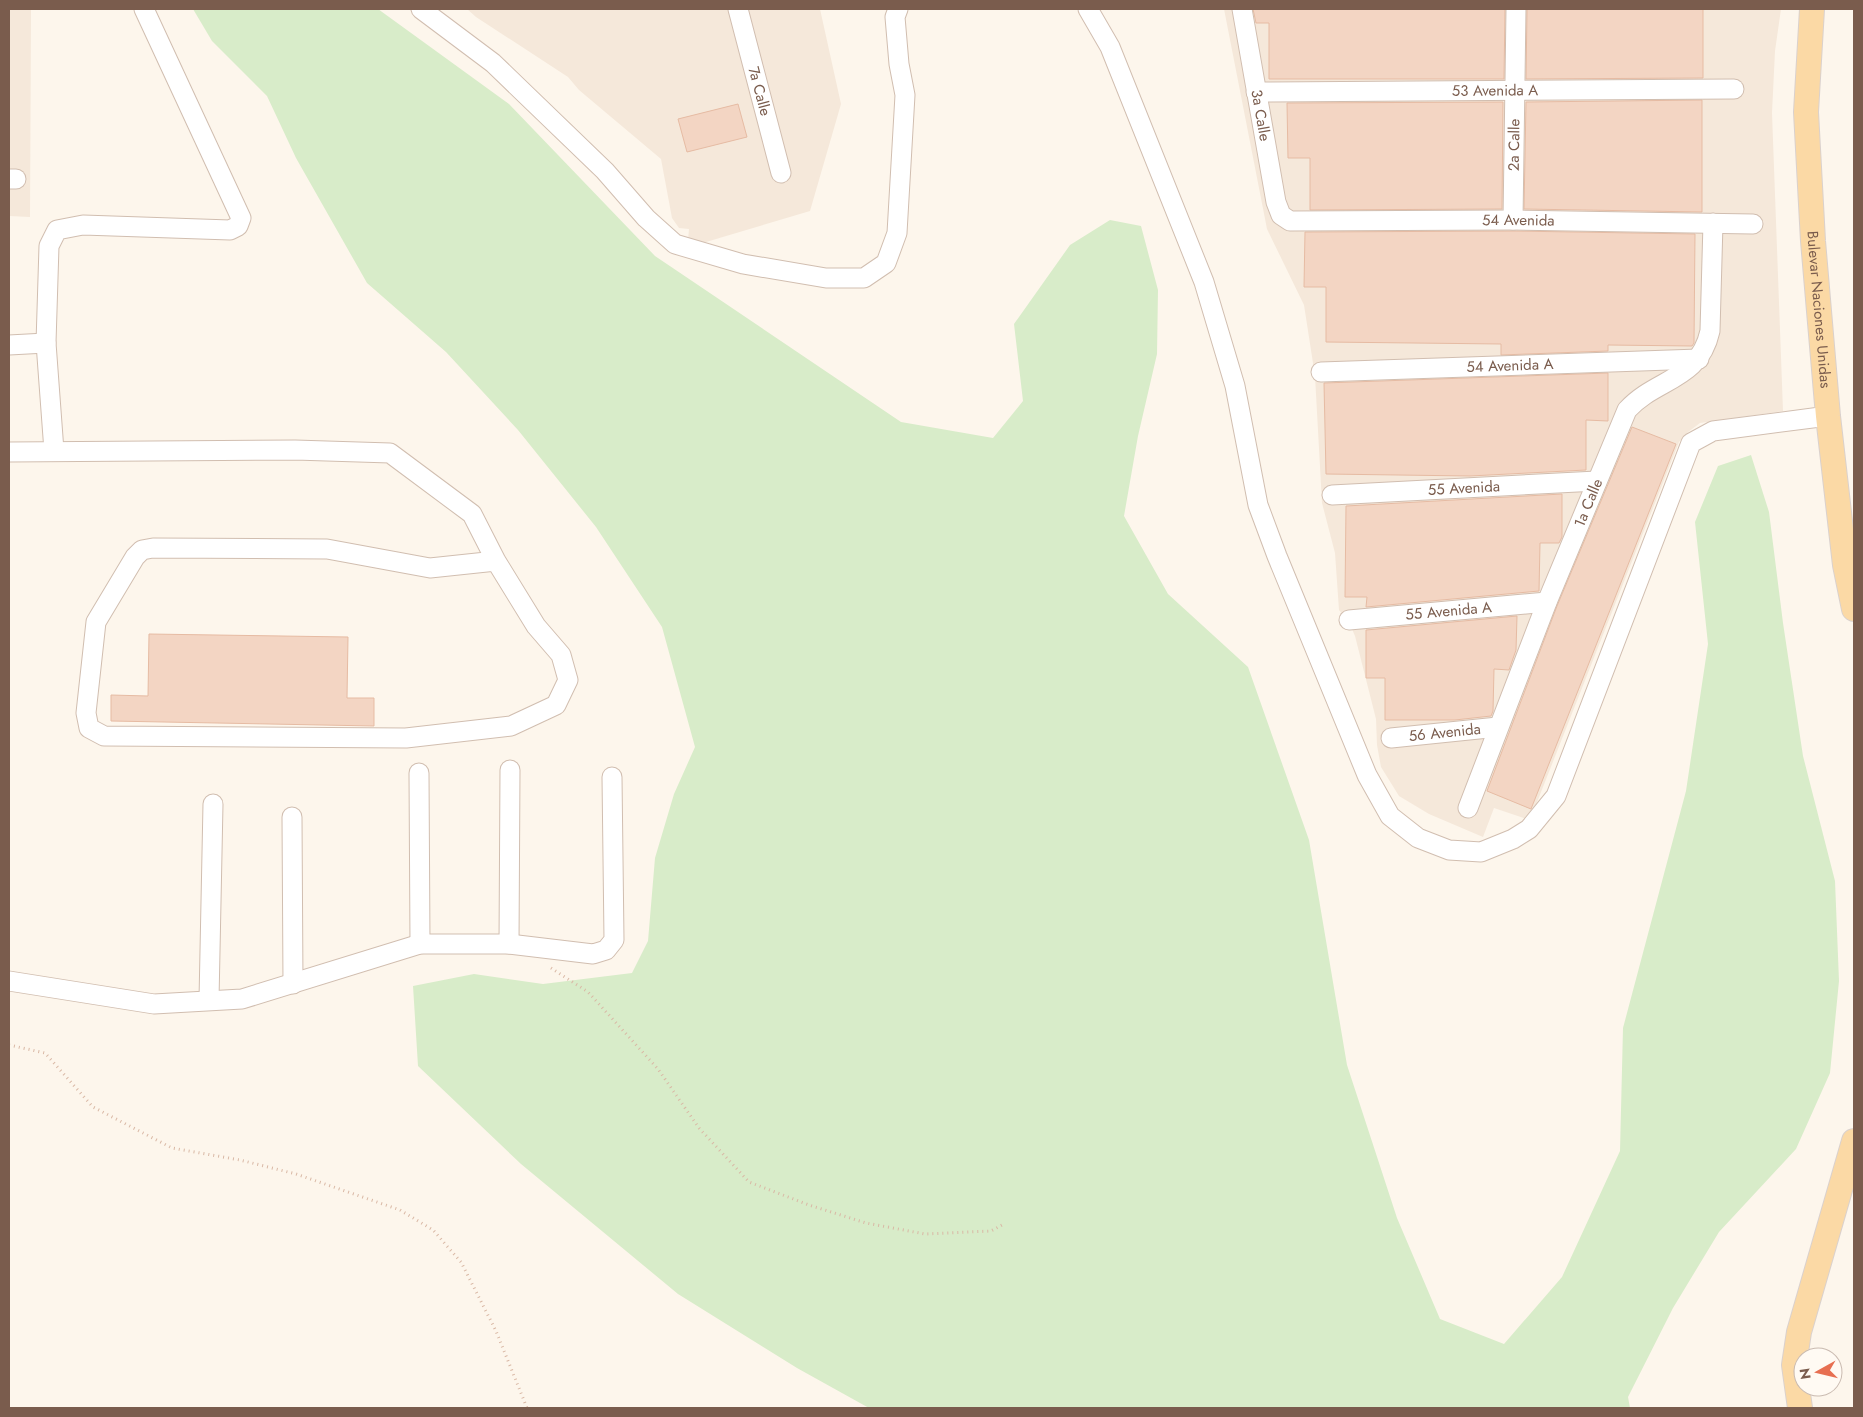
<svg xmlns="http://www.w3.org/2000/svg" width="1863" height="1417" font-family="Jost,sans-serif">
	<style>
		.residential { fill: #f5e8da }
		.green { fill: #d8ecc9 }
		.building { fill: #f3d5c3; stroke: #e6bba3 }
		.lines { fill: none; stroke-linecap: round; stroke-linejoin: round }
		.minor-casing { stroke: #d1beb0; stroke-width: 21 }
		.major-casing { stroke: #dad1cd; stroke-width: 26 }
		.path { stroke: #d9b8a5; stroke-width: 3; stroke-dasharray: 1 4; stroke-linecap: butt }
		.minor { stroke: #fff; stroke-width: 19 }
		.major { stroke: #fbd9a5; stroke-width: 24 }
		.labels { text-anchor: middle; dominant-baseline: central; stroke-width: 4; stroke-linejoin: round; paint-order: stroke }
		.street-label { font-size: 15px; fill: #7a5c4d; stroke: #fffaf3 }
	</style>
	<rect width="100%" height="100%" fill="#fdf6ec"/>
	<!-- residential -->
	<path class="residential" d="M9 9H31L30 217 9 216Z
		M467 9H820L841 104 810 211 696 245 688 240 689 229 679 228 672 218 661 159 579 90 568 77 476 17Z
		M1224 9H1781L1775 51 1772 113 1783 411 1700 423 1688 432 1679 442 1530 820 1494 808 1483 837 1429 814 1399 796 1381 767 1377 745 1376 719 1355 636 1349 622 1339 610 1335 553 1322 503 1315 376 1304 305 1267 229Z"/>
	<!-- green -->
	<path class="green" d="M193 9H378L509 104 655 256 901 422 993 438 1023 401 1014 324 1070 245 1110 220 1141 226 1158 290 1157 354 1138 436 1124 516 1168 594 1248 667 1309 840 1347 1065 1397 1218 1440 1319 1504 1344 1562 1277 1620 1151 1623 1028 1686 791 1708 644 1695 522 1718 466 1751 455 1769 512 1783 623 1803 756 1835 881 1839 981 1830 1073 1796 1149 1719 1232 1673 1308 1628 1397 1630 1408H869L797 1368 678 1294 521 1164 418 1066 413 986 474 974 543 984 632 973 648 941 655 858 674 794 695 747 662 627 596 527 518 430 446 352 367 283 296 158 267 96 212 41Z"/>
	<!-- building -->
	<path class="building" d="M1253 9H1505L1504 79H1269V23H1256Z
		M1527 9H1703V78L1526 79Z
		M1702 100V212L1524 209 1526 102Z
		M1503 102 1502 209 1310 210V158H1288L1287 103Z
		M738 104 747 137 687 152 678 119Z
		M1513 231 1695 234 1694 343 1692 346 1608 345V351L1501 355V344L1326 342V287H1304L1305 232Z
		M1608 373V421L1586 420V470L1470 476 1326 474 1324 383Z
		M1632 427 1676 444 1531 809 1487 791 1557 606Z
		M1562 494V537L1559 543H1540L1539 591 1366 607 1367 597H1345L1346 506Z
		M1517 616 1516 650 1509 670 1494 669 1493 711 1491 716 1455 720H1385V678H1366V630Z
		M149 634 348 637 347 698H374V726L111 721V695L148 696Z"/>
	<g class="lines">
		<!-- minor casing -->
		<g class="minor-casing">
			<g id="minor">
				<path d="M421 9 493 63 605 171 646 218 675 244 743 264 826 278H864L886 263 897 233 905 95 899 64 895 17 898 9"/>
				<path id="s1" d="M738 9 781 173"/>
				<path d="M1088 9 1110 47 1204 282 1235 386 1258 505 1277 556 1367 775 1390 816 1418 838 1449 850 1481 852 1513 839 1529 829 1556 796 1691 443 1713 431 1828 416"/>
				<path id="s2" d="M1242 9 1276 202 1281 215 1290 221 1513 220 1753 224"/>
				<path id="s3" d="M1256 92 1734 89"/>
				<path d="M9 179H16"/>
				<path id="s4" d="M1513 220 1516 9"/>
				<path d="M9 345 46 343"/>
				<path id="s5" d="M1321 372 1699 359"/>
				<path d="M54 451 46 343 49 246 57 230 83 225 230 230 238 226 241 218 144 9"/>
				<path d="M9 452 295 450 390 453 472 514 496 561 536 626 561 655 568 680 556 705 511 726 406 738 104 736 89 728 86 713 96 622 135 557 142 550 153 548 327 549 430 568 496 561"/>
				<path id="s6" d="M1332 495 1597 481"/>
				<path id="s7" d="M1349 620 1547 602"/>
				<path id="s8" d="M1391 738 1498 727"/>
				<path d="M419 773 420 944"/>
				<path id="s9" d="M1468 808 1547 602 1627 410C1656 378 1699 381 1710 331L1713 223"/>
				<path d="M292 817 293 984"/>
				<path d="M509 944 510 770"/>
				<path d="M9 981 154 1004 242 999 420 944H509L593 954 606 950 614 940 612 777"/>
				<path d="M209 1000 213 804"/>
			</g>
		</g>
		<!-- major casing -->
		<g class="major-casing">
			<g id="major">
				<path id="s10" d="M1812 9 1806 112 1813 241 1828 416 1845 565 1854 609"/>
				<path d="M1800 1408 1794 1365 1799 1332 1854 1141"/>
			</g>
		</g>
		<!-- path -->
		<path class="path" d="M551 968 588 992 658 1069 699 1128 749 1182 809 1205 866 1223 925 1234 991 1231 1002 1225
			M9 1045 45 1053 93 1107 172 1148 240 1160 296 1174 400 1210 433 1230 461 1262 496 1331 527 1408"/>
		<!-- minor -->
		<use href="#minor" class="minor"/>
		<!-- major -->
		<use href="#major" class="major"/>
	</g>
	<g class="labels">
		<!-- street labels -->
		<g class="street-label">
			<text stroke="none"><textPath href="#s1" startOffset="85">7a Calle</textPath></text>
			<text stroke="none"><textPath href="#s3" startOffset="239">53 Avenida A</textPath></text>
			<text stroke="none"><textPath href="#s2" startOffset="108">3a Calle</textPath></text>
			<text stroke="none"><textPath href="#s4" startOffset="75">2a Calle</textPath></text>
			<text stroke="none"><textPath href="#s2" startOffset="449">54 Avenida</textPath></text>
			<text stroke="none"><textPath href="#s10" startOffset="301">Bulevar Naciones Unidas</textPath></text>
			<text stroke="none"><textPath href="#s5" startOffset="189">54 Avenida A</textPath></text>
			<text stroke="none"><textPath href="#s6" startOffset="132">55 Avenida</textPath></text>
			<text stroke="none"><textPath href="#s9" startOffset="328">1a Calle</textPath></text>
			<text stroke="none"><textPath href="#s7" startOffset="100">55 Avenida A</textPath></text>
			<text stroke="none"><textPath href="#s8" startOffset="54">56 Avenida</textPath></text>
		</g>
	</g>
	<!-- border -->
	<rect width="1863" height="1417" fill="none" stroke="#7a5c4d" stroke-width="20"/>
	<!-- north arrow -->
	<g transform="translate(1818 1372) rotate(262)"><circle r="24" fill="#fffaf3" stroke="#cabbb1"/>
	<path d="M0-4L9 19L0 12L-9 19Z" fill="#e76f51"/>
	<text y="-8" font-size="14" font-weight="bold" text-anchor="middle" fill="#7a5c4d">N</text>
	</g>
</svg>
